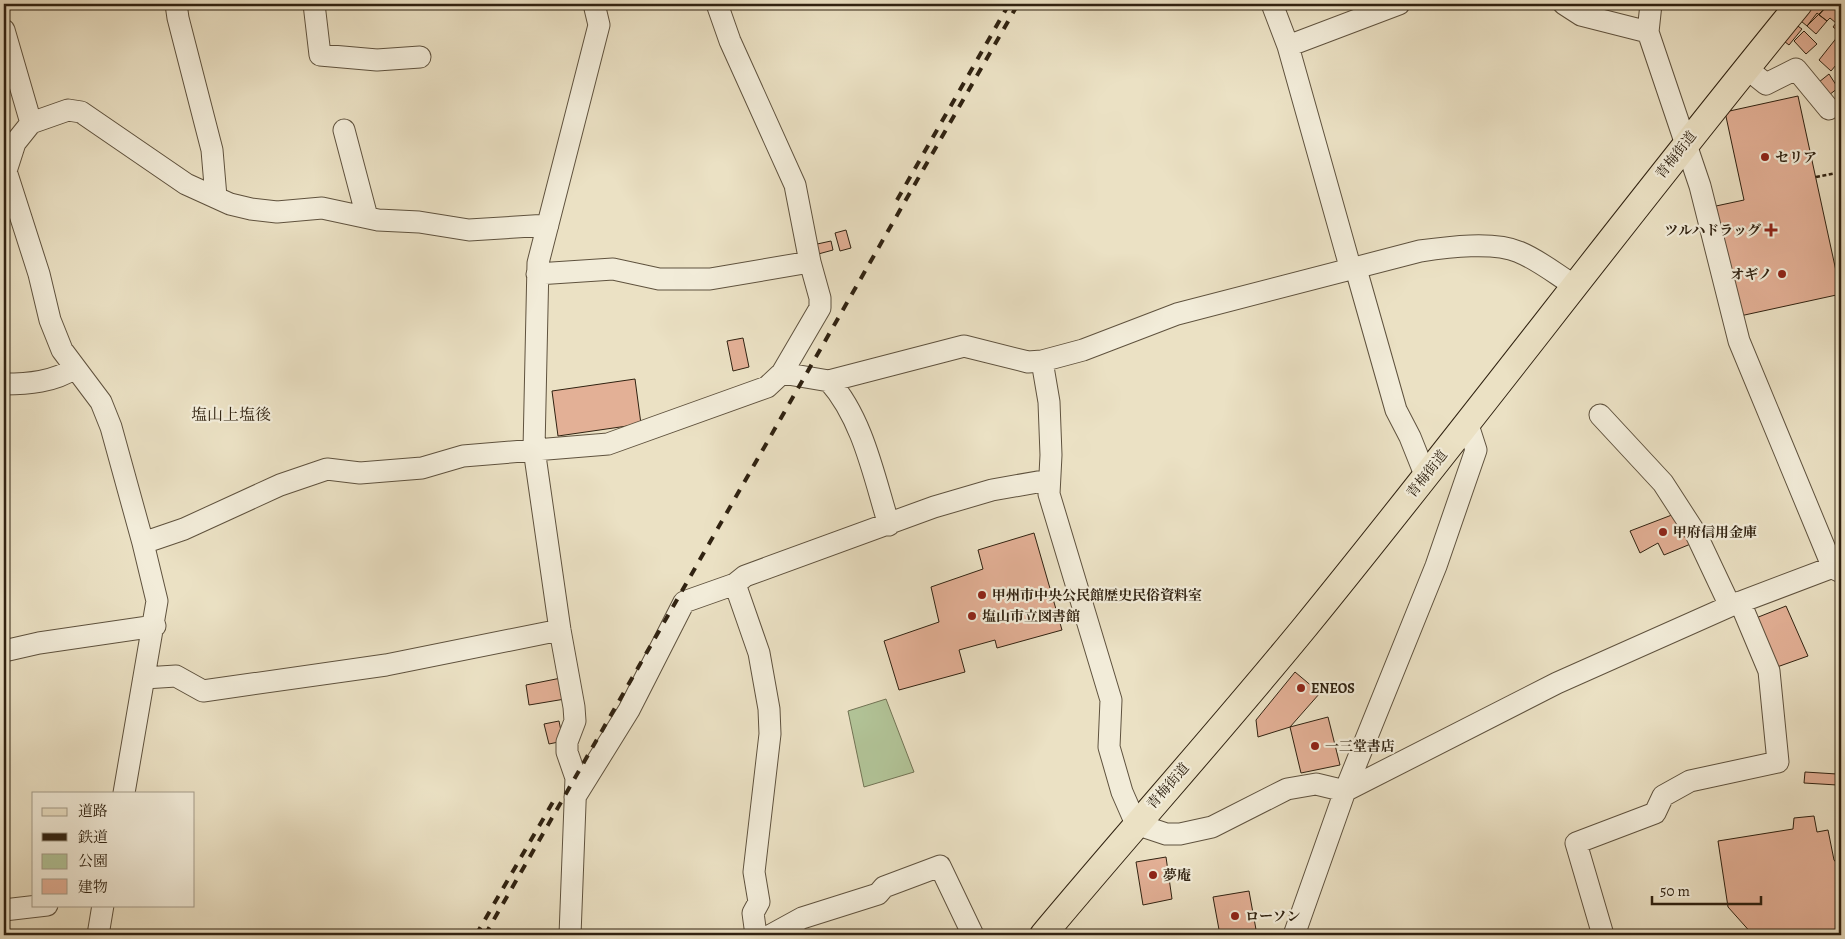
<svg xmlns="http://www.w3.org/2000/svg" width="1845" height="939" font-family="Alegreya,'Noto Serif JP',serif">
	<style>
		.green { fill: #b2c498; stroke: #717354 }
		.building { fill: #e3b096; stroke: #302211 }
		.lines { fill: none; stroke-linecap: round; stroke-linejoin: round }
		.minor-casing { stroke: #5f523e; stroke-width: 23 }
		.major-casing { stroke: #302211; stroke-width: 28 }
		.path { stroke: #302211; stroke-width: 2.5; stroke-dasharray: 4 2.5; stroke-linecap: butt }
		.minor { stroke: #f2ecd9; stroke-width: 21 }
		.major { stroke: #ebe1c4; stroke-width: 26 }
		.rail { stroke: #302211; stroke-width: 4; stroke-dasharray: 9 9; stroke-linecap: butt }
		.poi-dot { fill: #8f2418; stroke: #f2ecd9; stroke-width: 2 }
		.labels { text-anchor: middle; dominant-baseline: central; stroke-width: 4.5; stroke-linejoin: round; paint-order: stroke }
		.street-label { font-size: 14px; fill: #302211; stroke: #f2ecd9 }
		.poi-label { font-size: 14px; font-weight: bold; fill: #302211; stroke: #f2ecd9; text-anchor: start }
		.quarter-label { font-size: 16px; fill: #302211; stroke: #f2ecd9 }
	</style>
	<rect width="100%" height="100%" fill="#ebe1c4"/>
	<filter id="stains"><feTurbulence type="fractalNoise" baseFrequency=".004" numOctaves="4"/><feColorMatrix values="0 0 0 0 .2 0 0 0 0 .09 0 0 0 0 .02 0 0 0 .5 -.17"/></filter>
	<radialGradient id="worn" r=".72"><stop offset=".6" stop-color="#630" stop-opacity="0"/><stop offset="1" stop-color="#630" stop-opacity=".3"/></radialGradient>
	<!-- green -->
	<path class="green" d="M886 699 914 772 864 787 848 711Z"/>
	<!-- building -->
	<path class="building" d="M1806 4H1829L1807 26 1796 17Z
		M1829 4H1834L1841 10V33L1833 27 1836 23 1830 18 1827 21 1819 15Z
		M1817 13 1827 21 1816 34 1807 26Z
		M1792 22 1802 29 1789 45 1780 38Z
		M1804 31 1817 44 1806 54 1794 41Z
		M1838 36H1841V59L1831 71 1819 60Z
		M1829 74 1838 88 1829 95 1819 82Z
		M1798 96 1841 294 1740 316 1716 206 1744 200 1725 112Z
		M846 230 851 248 840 251 835 233Z
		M831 241 833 250 811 256 808 246Z
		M743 338 749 367 733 371 727 341Z
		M635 379 641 424 558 436 552 391Z
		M1677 513 1693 543 1664 555 1658 543 1640 553 1630 531Z
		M1034 533 1062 630 997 648 995 640 959 650 965 672 899 690 884 641 939 622 931 587 983 569 978 550Z
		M1786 606 1808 656 1777 667 1756 618Z
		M1295 672 1320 693 1290 727 1258 737 1256 720Z
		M561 678 565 699 529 705 526 685Z
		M1328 717 1340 765 1301 773 1290 727Z
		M559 721 563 741 549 744 544 724Z
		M1805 772 1837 774V785L1804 783Z
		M1814 816 1817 832 1828 830 1834 860 1840 867 1841 935H1753L1728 907 1718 841 1793 829 1794 818Z
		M1166 857 1172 899 1143 905 1136 862Z
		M1249 891 1257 935H1220L1213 897Z"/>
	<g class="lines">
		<!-- minor casing -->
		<g class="minor-casing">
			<path id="minor" d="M178 4H176L178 18 212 150 216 197
				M314 4 320 55 377 60 420 57
				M717 4 730 41 795 185 810 262 820 298V308L782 373
				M1272 4 1288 46 1351 270
				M1564 4 1581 15 1648 32
				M1651 4 1648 32 1700 186 1739 341 1833 568 1841 572
				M4 30 31 123
				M1288 46 1399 4
				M1746 68 1766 84 1796 69 1829 109
				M344 130 367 217
				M1356 269 1396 410 1410 437 1426 477
				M537 274 613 269 659 279H710L810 262
				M1042 361 1049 402 1051 455 1049 494 1111 700 1109 747 1122 792 1136 824 1166 834H1180L1212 827 1287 789 1316 784 1345 791 1557 683 1730 606 1841 564
				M829 381C863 419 874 477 889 525
				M4 384C28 384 54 382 75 368
				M1600 415 1663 483 1696 534 1730 606
				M143 543 184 529 280 485 327 469 360 473 422 468 463 456 608 444 767 387 782 373 829 381 964 346 1028 362 1042 361 1083 350 1177 314 1420 251C1448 247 1494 241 1519 252 1539 260 1557 275 1575 286
				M735 584 745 576 934 507 992 490 1049 480
				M4 651 39 643 155 626
				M144 678 176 676 203 691 386 665 560 630
				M124 793 157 601 143 543 111 427 101 402 62 350 50 320 39 274 6 171 15 143 31 123 68 110 81 112 186 184 230 204 251 209 277 212 322 208 378 220 419 222 469 230 548 225
				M575 797 629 710 684 602 735 584 759 653 769 709 770 734 754 872 759 902 753 913 756 935
				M4 910 47 905
				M98 935 103 905
				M570 935 576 778 567 752V742L575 721 574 707 560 630 534 449 538 263 599 25 594 4
				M771 935 802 918 878 894 884 887 940 866 973 935
				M1294 935 1345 791 1436 566 1476 450 1468 425
				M1603 935 1576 843 1655 813 1663 796 1690 781 1778 762 1769 671 1740 602"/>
		</g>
		<!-- major casing -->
		<g class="major-casing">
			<path id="major" d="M1043 935C1129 832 1219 732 1305 627 1472 422 1631 209 1799 4"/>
		</g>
		<!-- path -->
		<path class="path" d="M1816 177 1841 172"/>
		<!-- minor -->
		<use href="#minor" class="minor"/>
		<!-- major -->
		<use href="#major" class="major"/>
		<!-- rail -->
		<path class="rail" d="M897 200 1009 4
			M476 935 557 795
			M485 935 1018 4"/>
	</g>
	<!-- markers -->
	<g class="poi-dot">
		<circle cx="1765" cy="157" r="5"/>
		<path d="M1768.5 222.5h5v5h5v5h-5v5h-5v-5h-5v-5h5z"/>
		<circle cx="1782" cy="274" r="5"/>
		<circle cx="1663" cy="532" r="5"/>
		<circle cx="982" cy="595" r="5"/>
		<circle cx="972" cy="616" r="5"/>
		<circle cx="1301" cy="688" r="5"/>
		<circle cx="1315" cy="746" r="5"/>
		<circle cx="1153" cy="875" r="5"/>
		<circle cx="1235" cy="916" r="5"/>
	</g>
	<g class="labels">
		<!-- street labels -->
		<g class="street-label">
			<text transform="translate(1676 155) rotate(-52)">青梅街道</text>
			<text transform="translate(1427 474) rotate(-52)">青梅街道</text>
			<text transform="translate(1168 786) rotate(-49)">青梅街道</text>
		</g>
		<!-- poi labels -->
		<g class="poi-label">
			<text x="1775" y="157">セリア</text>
			<text x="1761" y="230" text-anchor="end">ツルハドラッグ</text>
			<text x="1772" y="274" text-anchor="end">オギノ</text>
			<text x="1673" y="532">甲府信用金庫</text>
			<text x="992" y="595">甲州市中央公民館歴史民俗資料室</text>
			<text x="982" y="616">塩山市立図書館</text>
			<text x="1311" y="688">ENEOS</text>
			<text x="1325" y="746">一三堂書店</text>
			<text x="1163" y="875">夢庵</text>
			<text x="1245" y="916">ローソン</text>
		</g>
		<!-- quarter labels -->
		<g class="quarter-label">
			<text x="231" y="415">塩山上塩後</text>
		</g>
	</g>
	<!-- margin -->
	<rect width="1845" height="939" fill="none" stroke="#ebe1c4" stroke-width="20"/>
	<rect x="5" y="5" width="1835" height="929" fill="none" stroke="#302211" stroke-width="2.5"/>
	<rect x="10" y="10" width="1825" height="919" fill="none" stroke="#302211"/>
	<!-- legend -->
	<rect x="32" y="792" width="162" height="115" fill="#f2ecd9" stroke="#a49b89"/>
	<rect x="42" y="808" width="25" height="8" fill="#ebe1c4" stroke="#a49b89"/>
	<text x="78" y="816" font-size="15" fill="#302211">道路</text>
	<rect x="42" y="833" width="25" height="8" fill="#302211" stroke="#a49b89"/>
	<text x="78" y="842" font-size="15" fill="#302211">鉄道</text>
	<rect x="42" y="854" width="25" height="15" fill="#b2c498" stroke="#a49b89"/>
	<text x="78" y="866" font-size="15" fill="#302211">公園</text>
	<rect x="42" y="879" width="25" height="15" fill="#e3b096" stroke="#a49b89"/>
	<text x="78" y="892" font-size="15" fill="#302211">建物</text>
	<!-- scale -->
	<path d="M1652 896v8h109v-8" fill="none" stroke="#302211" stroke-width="2.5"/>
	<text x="1660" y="896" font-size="15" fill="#302211" stroke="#f2ecd9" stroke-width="4" paint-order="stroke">50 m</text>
	<rect width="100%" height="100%" filter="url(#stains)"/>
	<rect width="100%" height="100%" fill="url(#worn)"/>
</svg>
